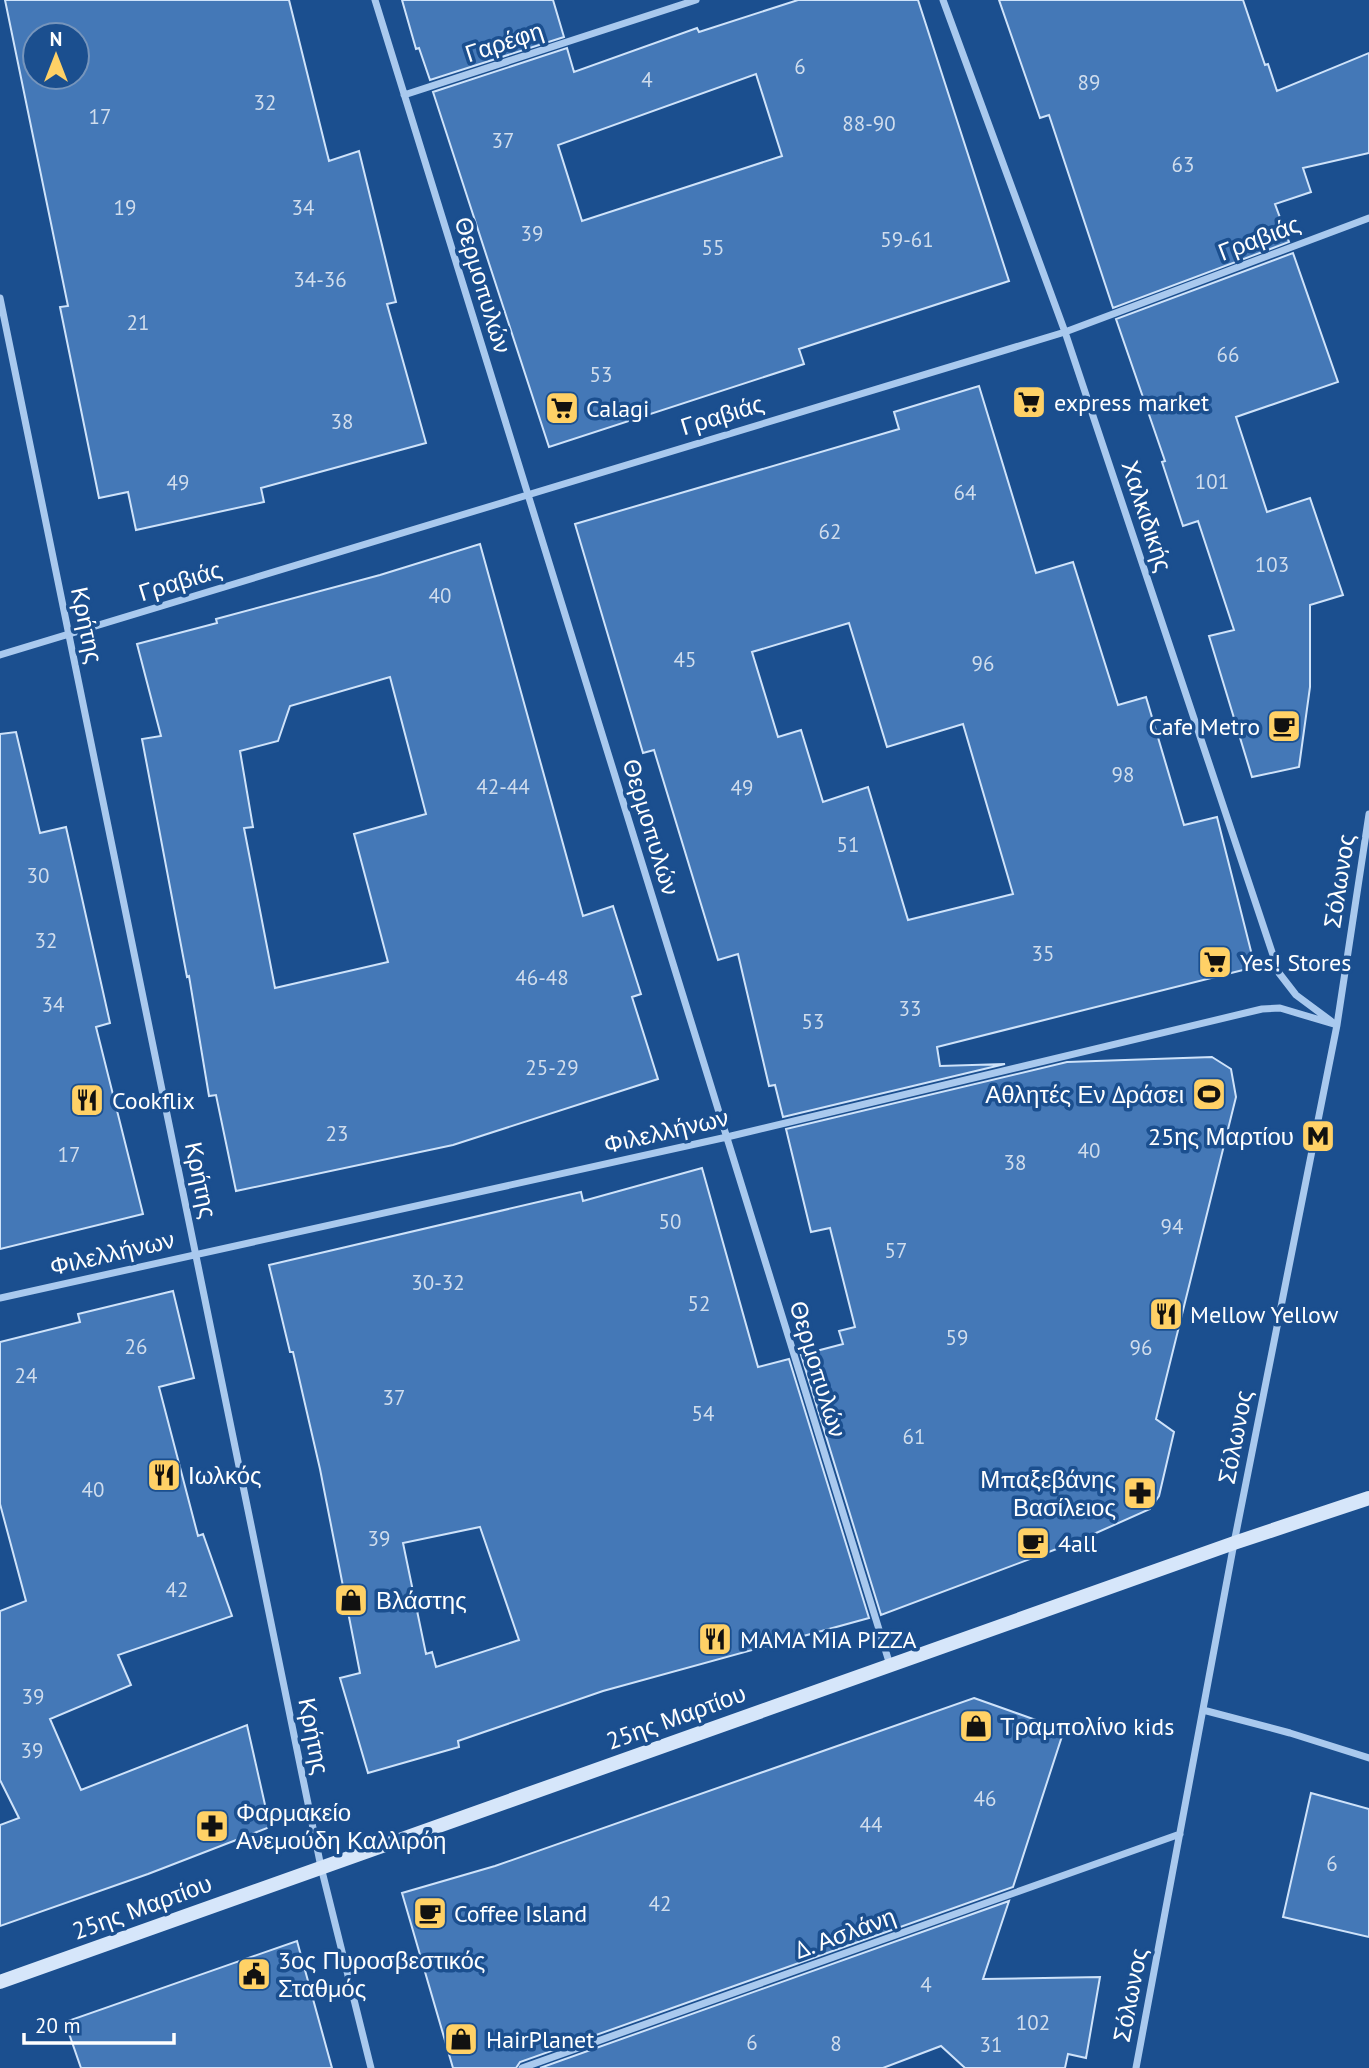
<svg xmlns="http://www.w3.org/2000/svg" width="1369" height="2068" font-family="'PT Sans',sans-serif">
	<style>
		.building { fill: #4478b7; stroke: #cfe3fa; stroke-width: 2; fill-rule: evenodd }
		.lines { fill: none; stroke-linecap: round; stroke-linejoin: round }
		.street { stroke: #a9c9ee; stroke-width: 7 }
		.secondary { stroke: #d6e6fa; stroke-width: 14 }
		.labels { text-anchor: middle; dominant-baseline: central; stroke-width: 7; stroke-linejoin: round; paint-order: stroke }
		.number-label { font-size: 21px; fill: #d0dded }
		.street-label { font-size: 24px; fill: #fff; stroke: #1b4f8f }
		.poi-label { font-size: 24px; fill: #fff; stroke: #1b4f8f; text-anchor: start }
	</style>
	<rect width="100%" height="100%" fill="#1b4f8f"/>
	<!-- building -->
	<path class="building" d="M5 0H289L329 161 359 151 396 302 387 304 426 443 261 488 264 502 136 530 128 492 99 498 60 307 68 306ZM35 35H77V77H35Z
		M402 0H553L564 37 430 80 419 48 416 49Z
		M798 0H918L1009 281 799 349 804 364 549 447 433 92 567 48 574 72 697 28 699 32ZM756 74 782 156 582 221 558 145Z
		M999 0H1243L1265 65 1268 64 1277 91 1369 53V153L1303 168 1311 192 1275 204 1289 242 1113 308 1049 115 1040 118Z
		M1293 253 1338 382 1236 417 1267 512 1310 498 1343 595 1310 605V687L1299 767 1252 777 1209 636 1234 630 1198 521 1183 526 1162 462 1165 461 1116 319Z
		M979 386 1036 573 1073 562 1118 705 1146 697 1184 825 1217 817 1255 967 937 1047 940 1066 1005 1064 783 1117 775 1085 769 1086 738 954 718 960 654 750 643 753 575 524 899 429 894 412ZM849 623 887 747 963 724 1013 894 908 920 868 787 823 802 801 730 778 737 752 652Z
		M480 544 583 916 613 906 641 994 632 997 658 1079 453 1145 236 1191 216 1095 209 1096 189 976 187 977 142 739 161 736 137 644 217 623 216 619 380 575ZM390 677 426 814 354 834 388 962 275 988 244 828 253 827 240 751 278 741 290 706Z
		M16 732 40 833 66 827 110 1023 96 1027 143 1214 0 1249V734Z
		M1212 1057 1231 1069 1236 1097 1156 1419 1174 1432 1159 1496 1150 1509 1078 1541 881 1615 801 1355 843 1344 839 1331 855 1327 830 1228 811 1232 786 1129 1067 1062Z
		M702 1168 758 1367 789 1359 869 1618 603 1691 458 1741 459 1747 368 1773 340 1678 360 1673 320 1469 293 1352H290L269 1265 581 1192 583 1201ZM480 1527 519 1640 436 1667 432 1652 426 1654 403 1543Z
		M173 1291 194 1378 159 1387 198 1536 203 1534 232 1616 118 1655 131 1685 50 1719 81 1790 247 1725 270 1827 148 1874 0 1926V1825L19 1818 0 1780V1611L26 1601 0 1504V1342L80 1322 78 1314Z
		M974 1698 1064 1730 1013 1887 520 2062 516 2068H453L402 1893 495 1866Z
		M1311 1793 1369 1809V1937L1283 1917Z
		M1009 1901 983 1979 1100 1977 1086 2058 1068 2054 1065 2068H965L941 2046 883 2068H540Z
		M297 1941 332 2068H81L65 2022Z"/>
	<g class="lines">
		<!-- street -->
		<path class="street" d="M375 0 890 1665
			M943 0 1065 332 1279 973 1296 995 1331 1021
			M404 95 696 0
			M0 298 321 1867 371 2068
			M0 655 1065 332 1369 218
			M0 1298 727 1137 1262 1009 1280 1008 1337 1025
			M1203 1710 1290 1733 1369 1758
			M522 2068 1180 1834
			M1136 2068 1234 1543 1337 1025 1369 814"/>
		<!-- secondary -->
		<path class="secondary" d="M0 1982 1234 1543 1369 1498"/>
	</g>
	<!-- icons -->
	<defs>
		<g id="supermarket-square" transform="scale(1.75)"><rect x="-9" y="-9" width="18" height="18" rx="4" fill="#ffd166" stroke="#1b4f8f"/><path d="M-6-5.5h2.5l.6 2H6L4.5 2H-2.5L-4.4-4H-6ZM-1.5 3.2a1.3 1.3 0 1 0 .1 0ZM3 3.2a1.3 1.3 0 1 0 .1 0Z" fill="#111"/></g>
		<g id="cafe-square" transform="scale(1.75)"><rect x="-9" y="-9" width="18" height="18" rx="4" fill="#ffd166" stroke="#1b4f8f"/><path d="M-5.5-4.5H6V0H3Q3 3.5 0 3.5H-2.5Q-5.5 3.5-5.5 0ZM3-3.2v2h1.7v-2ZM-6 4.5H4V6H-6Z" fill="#111"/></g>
		<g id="stadium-square" transform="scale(1.75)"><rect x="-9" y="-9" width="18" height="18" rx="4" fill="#ffd166" stroke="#1b4f8f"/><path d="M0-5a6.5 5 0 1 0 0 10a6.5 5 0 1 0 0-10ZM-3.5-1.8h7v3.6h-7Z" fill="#111"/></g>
		<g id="restaurant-square" transform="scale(1.75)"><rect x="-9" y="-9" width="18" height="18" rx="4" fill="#ffd166" stroke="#1b4f8f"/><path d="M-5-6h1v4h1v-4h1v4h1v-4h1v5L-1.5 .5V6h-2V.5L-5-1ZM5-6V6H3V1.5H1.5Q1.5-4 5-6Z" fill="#111"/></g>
		<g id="metro-square" transform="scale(1.75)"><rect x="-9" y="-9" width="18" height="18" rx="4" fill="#ffd166" stroke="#1b4f8f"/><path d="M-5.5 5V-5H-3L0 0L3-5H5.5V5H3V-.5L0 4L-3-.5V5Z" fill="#111"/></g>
		<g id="pharmacy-square" transform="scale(1.75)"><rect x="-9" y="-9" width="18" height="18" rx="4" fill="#ffd166" stroke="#1b4f8f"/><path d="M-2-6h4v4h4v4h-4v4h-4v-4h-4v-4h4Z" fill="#111"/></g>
		<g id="shop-square" transform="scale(1.75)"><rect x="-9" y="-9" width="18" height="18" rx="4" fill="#ffd166" stroke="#1b4f8f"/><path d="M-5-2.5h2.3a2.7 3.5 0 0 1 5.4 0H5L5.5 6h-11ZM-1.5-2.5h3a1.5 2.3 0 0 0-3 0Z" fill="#111"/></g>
		<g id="civic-square" transform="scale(1.75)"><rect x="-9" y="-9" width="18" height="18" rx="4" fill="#ffd166" stroke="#1b4f8f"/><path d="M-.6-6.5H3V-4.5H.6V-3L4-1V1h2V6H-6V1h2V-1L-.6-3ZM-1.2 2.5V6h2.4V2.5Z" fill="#111"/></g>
	</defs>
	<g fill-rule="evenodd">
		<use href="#supermarket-square" x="1029" y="402"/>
		<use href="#supermarket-square" x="562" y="408"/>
		<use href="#cafe-square" x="1284" y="726"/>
		<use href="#supermarket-square" x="1215" y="962"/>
		<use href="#stadium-square" x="1209" y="1094"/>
		<use href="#restaurant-square" x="87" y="1100"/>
		<use href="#metro-square" x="1318" y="1136"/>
		<use href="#restaurant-square" x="1166" y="1314"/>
		<use href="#restaurant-square" x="164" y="1475"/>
		<use href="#pharmacy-square" x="1140" y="1493"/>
		<use href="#cafe-square" x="1033" y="1543"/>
		<use href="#shop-square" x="351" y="1600"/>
		<use href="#restaurant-square" x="715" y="1639"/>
		<use href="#shop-square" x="976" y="1726"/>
		<use href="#pharmacy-square" x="212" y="1826"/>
		<use href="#cafe-square" x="430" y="1913"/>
		<use href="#civic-square" x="254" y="1974"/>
		<use href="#shop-square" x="461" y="2039"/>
	</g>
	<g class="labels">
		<!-- number labels -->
		<g class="number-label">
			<text x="800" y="66">6</text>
			<text x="647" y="79">4</text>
			<text x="1089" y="82">89</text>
			<text x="265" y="102">32</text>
			<text x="100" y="116">17</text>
			<text x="869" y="123">88-90</text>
			<text x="503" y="140">37</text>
			<text x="1183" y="164">63</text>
			<text x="125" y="207">19</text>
			<text x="303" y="207">34</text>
			<text x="532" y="233">39</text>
			<text x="907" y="239">59-61</text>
			<text x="713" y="247">55</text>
			<text x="320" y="279">34-36</text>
			<text x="138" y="322">21</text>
			<text x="1228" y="354">66</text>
			<text x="601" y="374">53</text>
			<text x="342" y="421">38</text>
			<text x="1212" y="481">101</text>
			<text x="178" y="482">49</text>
			<text x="965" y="492">64</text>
			<text x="830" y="531">62</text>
			<text x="1272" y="564">103</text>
			<text x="440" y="595">40</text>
			<text x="685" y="659">45</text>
			<text x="983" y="663">96</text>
			<text x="1123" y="774">98</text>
			<text x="503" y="786">42-44</text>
			<text x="742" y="787">49</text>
			<text x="848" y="844">51</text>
			<text x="38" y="875">30</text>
			<text x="46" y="940">32</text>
			<text x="1043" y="953">35</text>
			<text x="542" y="977">46-48</text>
			<text x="53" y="1004">34</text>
			<text x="910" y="1008">33</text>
			<text x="813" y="1021">53</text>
			<text x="552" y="1067">25-29</text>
			<text x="337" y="1133">23</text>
			<text x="1089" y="1150">40</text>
			<text x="69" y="1154">17</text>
			<text x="1015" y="1162">38</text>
			<text x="670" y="1221">50</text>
			<text x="1172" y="1226">94</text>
			<text x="896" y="1250">57</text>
			<text x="438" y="1282">30-32</text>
			<text x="699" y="1303">52</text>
			<text x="957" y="1337">59</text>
			<text x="136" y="1346">26</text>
			<text x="1141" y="1347">96</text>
			<text x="26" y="1375">24</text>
			<text x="394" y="1397">37</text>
			<text x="703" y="1413">54</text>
			<text x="914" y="1436">61</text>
			<text x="93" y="1489">40</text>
			<text x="379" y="1538">39</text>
			<text x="177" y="1589">42</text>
			<text x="33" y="1696">39</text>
			<text x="32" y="1750">39</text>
			<text x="985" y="1798">46</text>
			<text x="871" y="1824">44</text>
			<text x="1332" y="1863">6</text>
			<text x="660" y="1903">42</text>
			<text x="926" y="1984">4</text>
			<text x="1033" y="2022">102</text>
			<text x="752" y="2042">6</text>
			<text x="836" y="2043">8</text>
			<text x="991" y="2044">31</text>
		</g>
		<!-- street labels -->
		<g class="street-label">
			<text transform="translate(504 42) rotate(-18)">Γαρέφη</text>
			<text transform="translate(1259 238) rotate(-21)">Γραβιάς</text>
			<text transform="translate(483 285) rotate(73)">Θερμοπυλών</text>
			<text transform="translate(722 415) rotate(-17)">Γραβιάς</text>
			<text transform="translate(1147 516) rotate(72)">Χαλκιδικής</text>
			<text transform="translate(180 581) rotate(-17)">Γραβιάς</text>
			<text transform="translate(87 625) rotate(78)">Κρήτης</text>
			<text transform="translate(651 827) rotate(73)">Θερμοπυλών</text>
			<text transform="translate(1339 881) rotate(-81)">Σόλωνος</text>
			<text transform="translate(666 1131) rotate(-13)">Φιλελλήνων</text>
			<text transform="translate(201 1180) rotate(78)">Κρήτης</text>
			<text transform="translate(112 1253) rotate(-13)">Φιλελλήνων</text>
			<text transform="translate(818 1369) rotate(73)">Θερμοπυλών</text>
			<text transform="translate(1235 1437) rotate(-79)">Σόλωνος</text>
			<text transform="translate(676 1717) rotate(-20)">25ης Μαρτίου</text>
			<text transform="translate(314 1736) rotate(79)">Κρήτης</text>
			<text transform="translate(142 1907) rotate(-20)">25ης Μαρτίου</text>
			<text transform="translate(845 1933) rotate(-20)">Δ. Ασλάνη</text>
			<text transform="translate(1130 1995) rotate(-79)">Σόλωνος</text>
		</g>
		<!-- poi labels -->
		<g class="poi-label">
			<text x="1054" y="402">express market</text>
			<text x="586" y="408">Calagi</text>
			<text x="1260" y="726" text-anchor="end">Cafe Metro</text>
			<text x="1240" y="962">Yes! Stores</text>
			<text x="1184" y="1094" text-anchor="end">Αθλητές Εν Δράσει</text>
			<text x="112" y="1100">Cookflix</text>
			<text x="1294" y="1136" text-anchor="end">25ης Μαρτίου</text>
			<text x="1190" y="1314">Mellow Yellow</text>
			<text x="188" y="1475">Ιωλκός</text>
			<text x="1116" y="1479" text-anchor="end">Μπαξεβάνης<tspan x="1116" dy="28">Βασίλειος</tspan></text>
			<text x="1058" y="1543">4all</text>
			<text x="376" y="1600">Βλάστης</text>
			<text x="740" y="1639">MAMA MIA PIZZA</text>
			<text x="1000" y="1726">Τραμπολίνο kids</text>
			<text x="236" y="1812">Φαρμακείο<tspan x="236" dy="28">Ανεμούδη Καλλιρόη</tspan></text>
			<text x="454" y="1913">Coffee Island</text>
			<text x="278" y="1960">3ος Πυροσβεστικός<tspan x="278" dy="28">Σταθμός</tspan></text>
			<text x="486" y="2039">HairPlanet</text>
		</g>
	</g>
	<!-- north arrow -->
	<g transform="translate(56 56)"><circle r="33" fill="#1b4f8f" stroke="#7695bc" stroke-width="2"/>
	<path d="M0-5L12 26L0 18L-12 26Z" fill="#ffd166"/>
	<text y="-10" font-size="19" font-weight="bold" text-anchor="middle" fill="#ffffff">N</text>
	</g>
	<!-- scale -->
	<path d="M24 2033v10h150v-10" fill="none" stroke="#ffffff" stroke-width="3.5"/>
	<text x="35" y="2033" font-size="21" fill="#ffffff" stroke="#1b4f8f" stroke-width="5" paint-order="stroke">20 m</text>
</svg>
